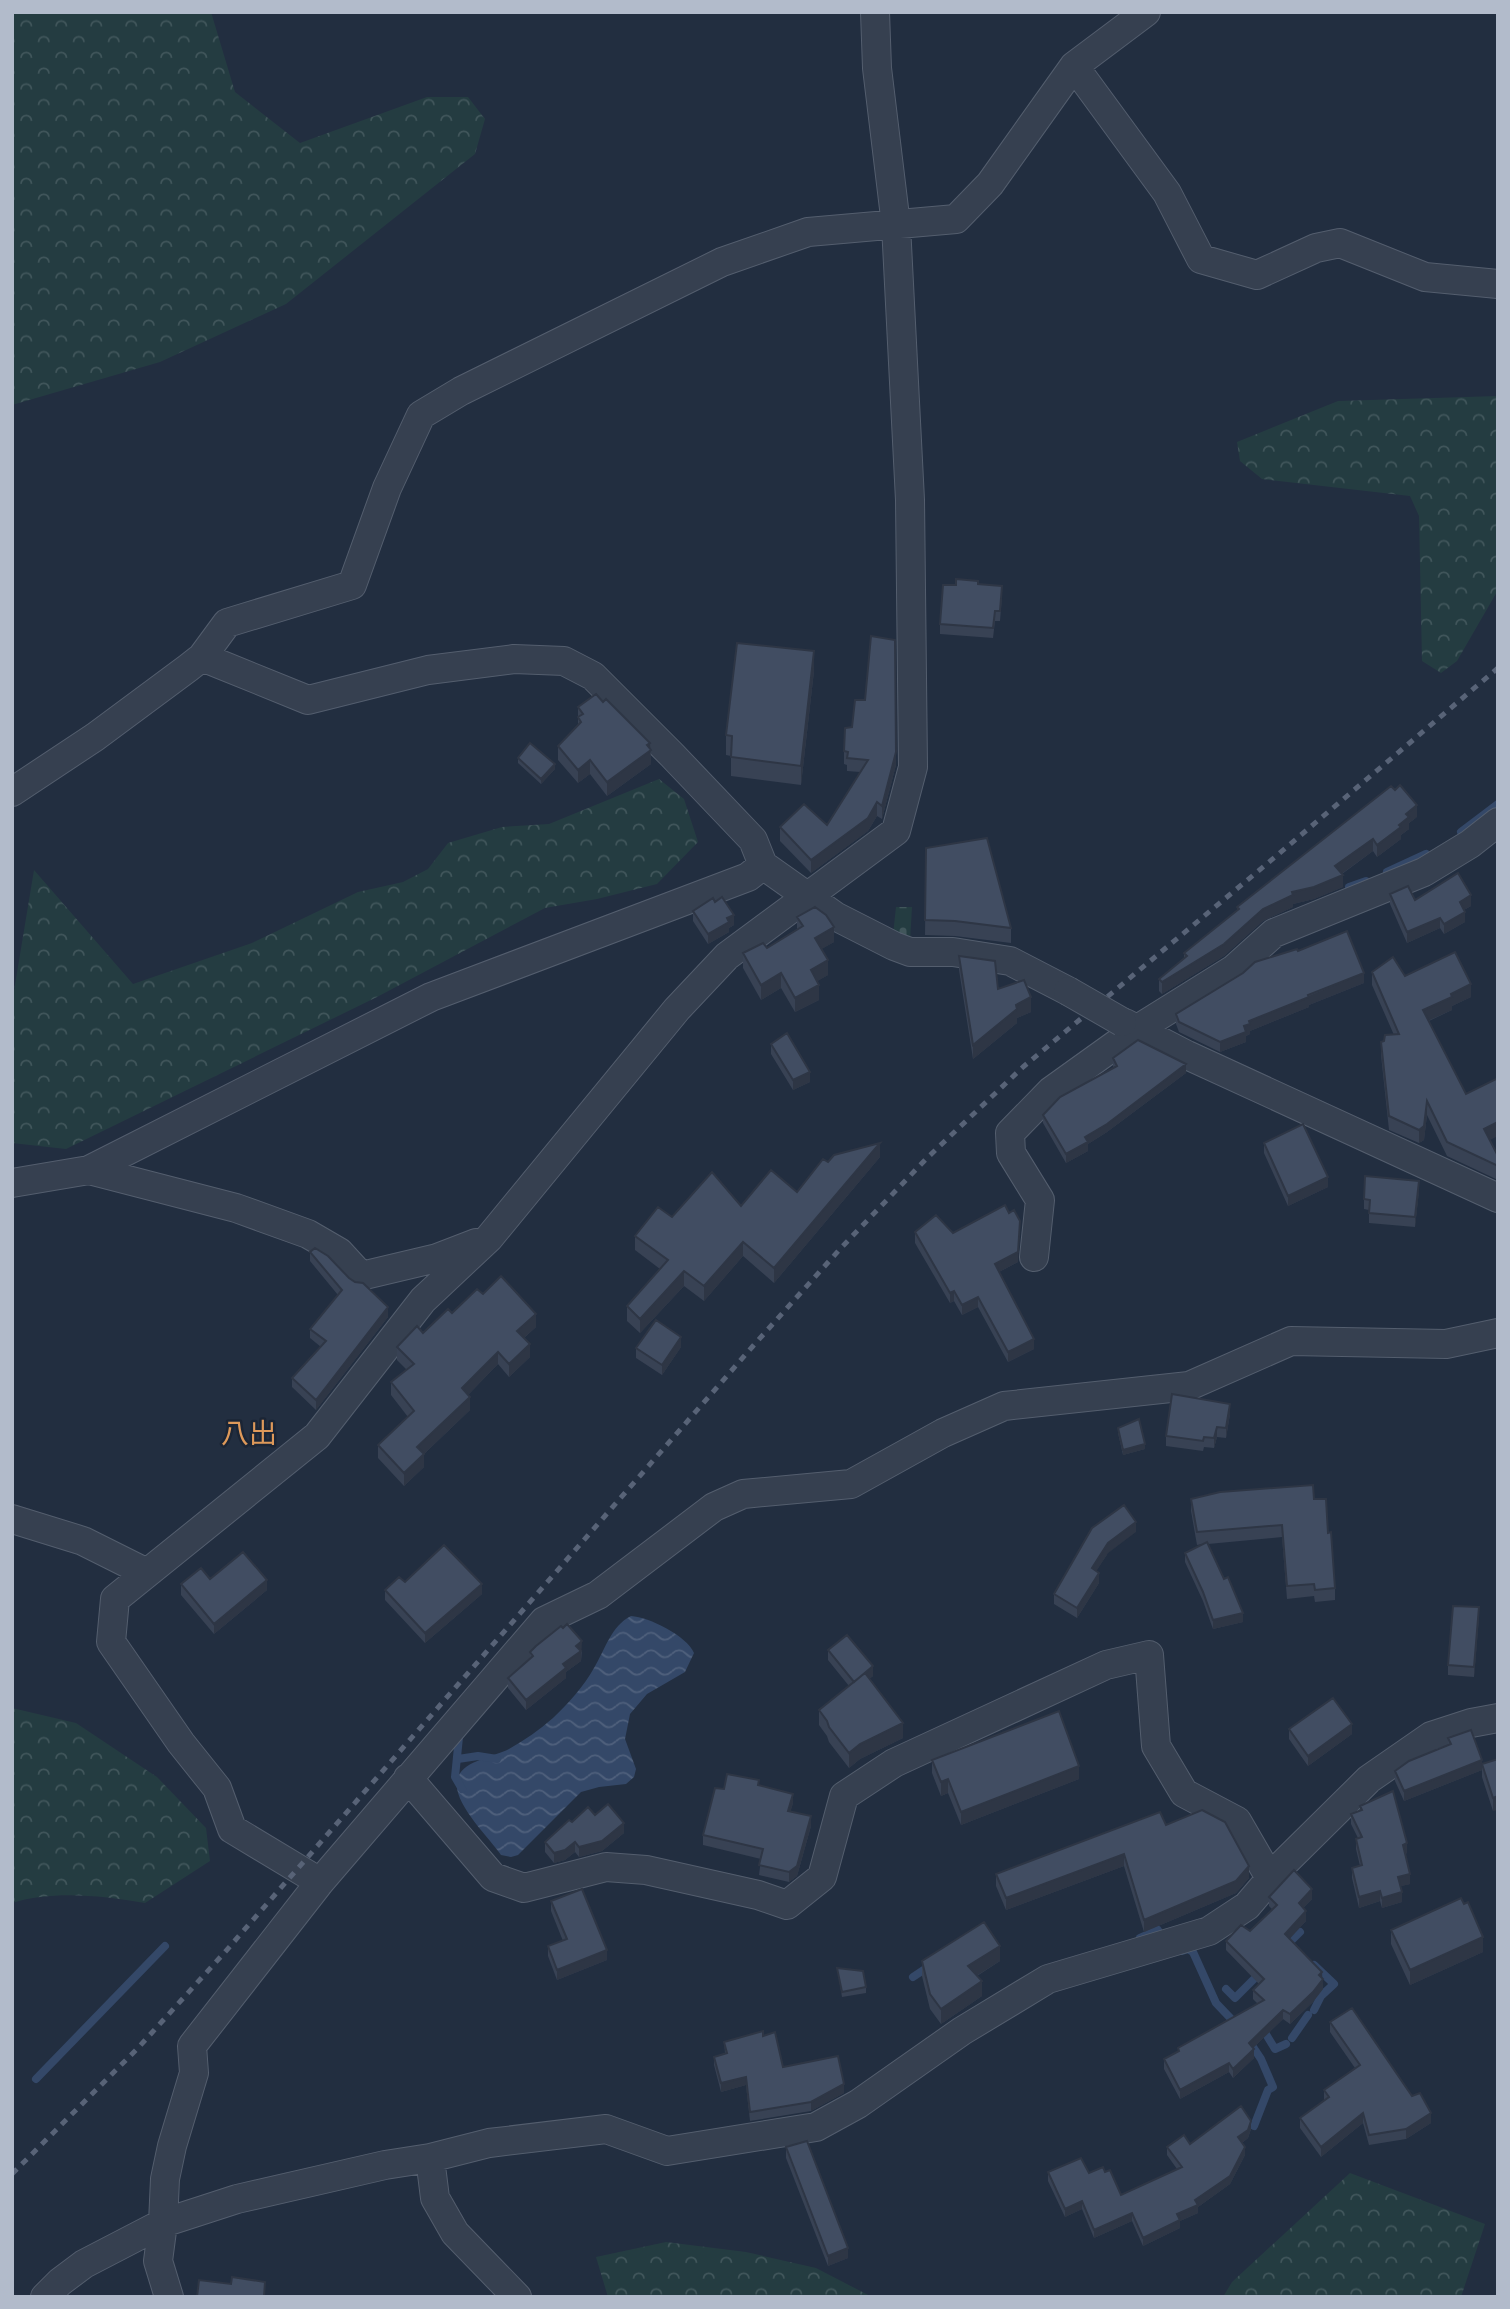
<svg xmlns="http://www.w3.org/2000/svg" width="1510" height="2309" font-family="'Archivo Narrow','Noto Sans JP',sans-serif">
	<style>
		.forest { fill: url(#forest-crowns) }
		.cemetery { fill: url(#cemetery-stones) }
		.water { fill: url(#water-waves) }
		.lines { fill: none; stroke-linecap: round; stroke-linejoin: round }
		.stream { stroke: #344868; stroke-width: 8 }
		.minor-casing { stroke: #545e6e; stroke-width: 30 }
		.minor { stroke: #364050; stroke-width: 28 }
		.rail { stroke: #586377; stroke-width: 5; stroke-dasharray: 7 7; stroke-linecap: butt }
		.minor-bridge-casing { stroke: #545e6e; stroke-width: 30; stroke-linecap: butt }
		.minor-bridge { stroke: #364050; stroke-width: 28 }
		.wall { fill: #384254 }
		.shaded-wall { fill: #2e3645 }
		.building { fill: #414d62; stroke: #2e3645; stroke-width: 2 }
		.labels { text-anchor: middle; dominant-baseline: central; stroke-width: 5; stroke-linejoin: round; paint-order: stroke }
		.quarter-label { font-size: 28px; fill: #de995a; stroke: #1b2535 }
	</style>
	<defs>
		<pattern id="forest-crowns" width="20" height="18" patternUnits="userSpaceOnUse" patternTransform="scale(1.75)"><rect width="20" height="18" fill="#243c41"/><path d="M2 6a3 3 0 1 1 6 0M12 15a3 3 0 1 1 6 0" fill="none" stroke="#41565b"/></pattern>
		<pattern id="cemetery-stones" width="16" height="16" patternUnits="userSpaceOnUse" patternTransform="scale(1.75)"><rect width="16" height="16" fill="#243c41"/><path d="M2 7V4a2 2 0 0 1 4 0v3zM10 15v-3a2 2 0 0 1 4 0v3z" fill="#41565b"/></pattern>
		<pattern id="water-waves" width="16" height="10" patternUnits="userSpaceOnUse" patternTransform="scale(1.75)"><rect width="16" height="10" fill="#344868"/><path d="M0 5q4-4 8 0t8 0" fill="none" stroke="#4f607c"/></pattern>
	</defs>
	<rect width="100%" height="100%" fill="#222e40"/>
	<!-- forest -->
	<path class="forest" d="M12 12H211L235 92 300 143 427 97H468L485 119 475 154 286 304 160 362 12 405Z
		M1498 396V590L1457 661 1441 673 1422 661 1419 516 1410 496 1262 479 1240 461 1237 442 1338 401Z
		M659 779 684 799 698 842 657 884 597 899 545 908 377 997 66 1149 12 1143V1003L34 870 133 984 252 943 358 892 403 882 428 869 448 843 502 827 549 824Z
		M12 1708 76 1723 157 1777 206 1828 210 1861 145 1903C102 1896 55 1890 12 1903Z
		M1350 2173 1485 2224 1461 2297H1223L1232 2282Z
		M666 2242 746 2252 816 2268 872 2297H608L596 2257Z"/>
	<!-- cemetery -->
	<path class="cemetery" d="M896 907H912L910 941 893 935Z"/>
	<!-- water -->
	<path class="water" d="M631 1616C649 1617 687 1636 694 1653L685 1672 647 1694 630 1714 625 1739 636 1769 634 1777 626 1784 599 1787 581 1792 518 1855 511 1857 501 1855C489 1837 449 1800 458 1777 465 1760 494 1757 509 1749 525 1740 539 1730 553 1718 568 1704 584 1686 594 1668 605 1650 611 1626 631 1616Z"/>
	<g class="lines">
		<!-- stream -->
		<path class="stream" d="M1461 832 1498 804
			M1387 872 1426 854
			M1349 887 1366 881
			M459 1737 455 1777 462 1789
			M458 1759 478 1756 497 1759
			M1140 1938 1158 1930
			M1284 1948 1300 1932
			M1182 1951 1188 1949 1193 1952 1216 2003 1237 2025
			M1314 1965 1334 1984 1321 1996 1314 2010
			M913 1977 931 1965
			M1226 1989 1235 1998 1261 1972
			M1264 2031 1275 2049 1286 2044
			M1292 2038 1308 2015
			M1249 2041 1261 2059 1273 2087 1268 2090 1254 2126
			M36 2079 165 1946"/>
		<!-- minor casing -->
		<g class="minor-casing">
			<path id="minor" d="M1074 66 1167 193 1201 259 1257 275 1316 248 1340 243 1425 277 1498 284
				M202 657 308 700 428 670 514 659 564 661 593 676 672 755 753 840 763 865 835 916 894 946 910 952H953L1010 961 1068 991
				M12 792 95 737 188 668 202 657 227 623 352 585 387 488 421 415 461 391 722 262 808 232 956 219 990 184 1074 66 1146 12
				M1125 1023 1187 1055 1498 1198
				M89 1170 236 1208 308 1234 339 1252 361 1276 437 1258 476 1243
				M12 1183 89 1170 431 997 748 877 763 865
				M1034 1257 1040 1200 1011 1153 1010 1133 1051 1091 1136 1030 1234 969 1274 933 1424 872 1470 844 1498 822
				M12 1519 83 1541 147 1573
				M408 1778 493 1877 524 1888 606 1867 646 1870 758 1895 787 1905 822 1877 844 1796 894 1763 1106 1665 1149 1655 1156 1746 1184 1793 1237 1821 1270 1878
				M320 1882 232 1829 217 1788 181 1743 111 1642 115 1599 317 1436 423 1300 489 1238 677 1009 727 956 896 831 913 767 910 500 896 225 877 68 875 12
				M45 2297 60 2282 84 2264 163 2223 237 2199 385 2165 430 2158
				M169 2297 158 2261 163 2223 165 2179 172 2146 194 2073 192 2046 320 1882 544 1621 598 1595 714 1507 743 1494 851 1484 943 1433 1004 1406 1189 1386 1291 1341 1446 1344 1498 1333
				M517 2297 455 2233 435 2198 430 2158 489 2143 606 2129 667 2151 816 2127 858 2104 962 2031 1048 1979 1209 1931 1247 1906 1282 1865 1369 1779 1431 1736 1471 1723 1498 1718"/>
		</g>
		<!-- minor -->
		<use href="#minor" class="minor"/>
		<!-- rail -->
		<path class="rail" d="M12 2174 138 2048 225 1952 753 1346 840 1249 926 1159 1023 1067 1275 857 1498 668"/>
		<!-- minor-bridge casing -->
		<g class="minor-bridge-casing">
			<path id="minor-bridge" d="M1068 991 1122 1022"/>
		</g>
		<!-- minor-bridge -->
		<use href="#minor-bridge" class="minor-bridge"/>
	</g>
	<!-- wall -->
	<path class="wall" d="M978 584 1002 596 1000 621H995L993 638 940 634V624L956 585Z
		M814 671 801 785 731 776V756L726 755V735Z
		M603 702 650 749 651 764 607 796 590 774 578 783 558 760V746L578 725V707Z
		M844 751 896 765 882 819 877 816 868 831 811 873 780 841V827L827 825 860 772 847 771V765L844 764Z
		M518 758 555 769 541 784 518 763Z
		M1417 817 1409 823V829L1401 835V839L1377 857 1373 851 1342 874 1343 887 1314 899 1293 904V907L1263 921 1224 956 1162 994 1159 991V979L1184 958V953L1237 910V907Z
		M926 848 1011 928V943L955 936 925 935Z
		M1390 894 1415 900 1471 906 1464 910 1465 922 1444 934 1440 928 1407 943 1390 904Z
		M715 902 734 925 729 928V932L708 944 693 921V911Z
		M797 917 834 942 821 949 828 975 817 981 819 1000 795 1012 781 988 761 1000 743 968V953L767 948 797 929Z
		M1298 951 1364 983 1309 1005V1007L1250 1031V1034L1246 1036V1042L1220 1052 1179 1032 1176 1024V1014Z
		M959 956 998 989 1031 1012 1017 1018V1023L973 1059 959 970Z
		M1372 972 1405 976 1471 997 1452 1006V1010L1429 1021 1498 1156V1180L1447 1156 1427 1115 1424 1140 1419 1143 1389 1130 1381 1055V1042L1384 1041 1394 1035 1372 985Z
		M771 1044 810 1082 793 1090 771 1054Z
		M1113 1058 1186 1073 1107 1132 1088 1144V1151L1066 1163 1043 1123V1115L1113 1068Z
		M1264 1143 1328 1187 1288 1206 1264 1153Z
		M880 1157 774 1283 743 1256 704 1301 684 1286 640 1333 627 1321V1306L660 1269 635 1250V1236L741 1206 797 1192 828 1162Z
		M1419 1191 1415 1227 1369 1223V1210L1364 1209V1199Z
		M915 1232 953 1233 1018 1262 999 1272 1034 1349 1008 1362 978 1307 962 1315 954 1301 950 1303 915 1243Z
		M310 1252 349 1278 388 1317 316 1410 292 1387V1378L321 1347 310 1338V1329L338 1295 310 1261Z
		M483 1294 536 1327 524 1338 530 1357 509 1377 498 1364 468 1395 470 1410 424 1454V1467L404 1486 378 1458V1445L408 1417 391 1395V1382L407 1370 397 1360V1347L423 1333Z
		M681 1347 662 1375 636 1358V1348Z
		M1230 1414 1226 1438 1217 1437 1214 1448 1204 1447 1203 1451 1166 1446V1436Z
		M1118 1428 1145 1449 1123 1455 1118 1433Z
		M1191 1499H1314L1328 1533 1335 1588V1600L1315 1602 1314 1596 1287 1599 1282 1537 1208 1544 1243 1622 1213 1629 1203 1601 1185 1562V1553L1202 1544 1197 1545 1191 1511Z
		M1136 1532 1108 1553 1096 1571 1099 1583 1077 1618 1054 1604V1594Z
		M210 1579 267 1590 214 1634 181 1595V1584Z
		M405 1582 482 1594 425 1643 385 1600V1590Z
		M1479 1617 1474 1677 1448 1675V1665Z
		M828 1650 873 1676 869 1679 903 1738 860 1759 849 1768 829 1742 827 1736 819 1725V1710L849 1686 828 1660Z
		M582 1651 581 1661 566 1672V1678L526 1710 508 1688V1678L530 1658V1652Z
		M1289 1729 1352 1734 1308 1766 1289 1739Z
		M1448 1738 1482 1770 1404 1801 1395 1781V1771L1448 1745Z
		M1498 1759 1493 1811 1482 1777V1764Z
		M932 1760 1079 1779 961 1825 948 1793 941 1796 932 1773Z
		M759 1785 793 1803 790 1812 811 1826 797 1876 789 1882 759 1875 761 1859 703 1845V1835L724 1789Z
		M1360 1806 1407 1853 1405 1854 1410 1884 1401 1886 1402 1902 1382 1908 1380 1901 1359 1908 1352 1878V1868L1360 1866 1356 1849V1839L1358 1838 1351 1824V1814L1360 1811Z
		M595 1815 624 1833 602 1851 579 1857 575 1852 565 1860 554 1863 545 1852V1842L572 1822Z
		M1166 1825 1249 1878 1236 1893 1144 1932 1124 1866 1006 1910 996 1886V1874Z
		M1269 1897 1312 1899 1303 1908 1306 1921 1289 1939 1322 1978 1323 1989 1313 2002 1290 2024 1283 2019 1253 2048 1254 2058 1233 2078 1229 2072 1180 2099 1164 2069V2059L1178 2052V2048L1258 2004 1253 1999V1990L1259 1984 1226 1950V1941L1250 1931 1272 1909 1269 1906Z
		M551 1901 607 1960 557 1980 548 1956V1946L563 1941 551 1911Z
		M1391 1930 1483 1952 1410 1985 1391 1944Z
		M922 1961H1000L977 1976 982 1996 941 2024 930 2009 922 1976Z
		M837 1968 866 1987V1993L842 1997Z
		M1330 2022 1431 2123 1406 2139 1369 2145 1363 2123 1321 2157 1300 2128V2118L1324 2100V2090L1355 2068 1330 2032Z
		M763 2036 783 2067 844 2093 811 2111 750 2121 746 2085 721 2092 714 2065V2057L725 2053 724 2042Z
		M1251 2129 1248 2138 1242 2143 1245 2155 1230 2184 1198 2207V2213L1180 2221V2228L1143 2246 1132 2221 1094 2238 1082 2209 1065 2217 1048 2181V2172L1089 2173 1105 2172 1121 2195 1177 2169 1167 2155V2147L1190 2144Z
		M786 2147 848 2258 828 2266 786 2158Z"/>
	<!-- shaded-wall -->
	<path class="shaded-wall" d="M814 651V671L801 785V766Z
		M650 743 651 764 607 796V782Z
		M896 752V765L882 819V806Z
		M590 760V774L578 783V770Z
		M555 764V769L541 784V779Z
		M877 802V816L868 831 811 873V860Z
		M1417 805V817L1409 823V829L1401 835V839L1377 857V845L1399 825 1406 814Z
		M1373 839V851L1337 877 1343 875V887L1314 899 1293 904V907L1263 921 1224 956 1162 994V982L1263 909 1335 866Z
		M1471 895V906L1460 912V902Z
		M1465 912V922L1444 934V924Z
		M734 915V925L729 928V932L708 944V934L727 918Z
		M1440 918V928L1407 943V932Z
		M834 927V942L815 953V938Z
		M828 960V975L811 985V970Z
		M781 973V988L761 1000V985Z
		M1364 973V983L1309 1005V1007L1250 1031V1034L1246 1036V1042L1220 1052V1042L1244 1026 1249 1021Z
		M1471 984V997L1452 1006V1010L1423 1023V1010L1451 994Z
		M819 985V1000L795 1012V998Z
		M1031 997V1012L1017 1018V1023L973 1059V1045L1016 1005Z
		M1186 1064V1073L1107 1132 1088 1144V1151L1066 1163V1154L1085 1137Z
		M810 1072V1082L793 1090V1080Z
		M1427 1101V1115L1424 1140 1419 1143V1130Z
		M1498 1122V1136L1484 1143V1129Z
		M880 1143V1157L774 1283V1268Z
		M1328 1177V1187L1288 1206V1196Z
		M1419 1181V1191L1415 1227V1217Z
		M1020 1231 1018 1262 995 1274V1264Z
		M743 1242V1256L704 1301V1286Z
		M684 1271V1286L640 1333V1319Z
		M954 1291V1301L950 1303V1293Z
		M978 1297V1307L962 1315V1305Z
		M388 1307V1317L316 1410V1400Z
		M536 1314V1327L517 1344V1331Z
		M681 1337V1347L662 1375V1365Z
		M1034 1339V1349L1008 1362V1352Z
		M530 1344V1357L509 1377V1364Z
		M498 1352V1364L462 1401V1388Z
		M470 1397V1410L424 1454V1467L404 1486V1473L417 1447Z
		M1230 1404V1414L1226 1438V1428Z
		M1217 1427V1437L1214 1448V1438Z
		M1145 1444V1449L1123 1455V1450Z
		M1136 1522V1532L1108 1553 1092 1578V1568L1108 1543Z
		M1099 1573V1583L1077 1618V1608Z
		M267 1580V1590L214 1634V1624Z
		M482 1584V1594L425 1643V1633Z
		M1479 1607V1617L1474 1677V1667Z
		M1243 1613V1622L1213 1629V1620Z
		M582 1641 581 1661 566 1672V1678L526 1710V1700L563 1664 576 1646Z
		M873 1666V1676L854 1692V1682Z
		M903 1723V1738L860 1759 849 1768V1753L860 1744Z
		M1352 1724V1734L1308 1766V1756Z
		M1482 1760V1770L1404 1801V1791Z
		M1079 1766V1779L961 1825V1812Z
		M948 1779V1793L941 1796V1782Z
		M793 1794V1803L788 1821V1811Z
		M1498 1796V1810L1493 1811V1798Z
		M811 1816V1826L797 1876 789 1882V1872Z
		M624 1823V1833L602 1851 579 1857V1847Z
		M575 1842V1852L565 1860 554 1863V1853Z
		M1407 1843V1853L1403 1855V1845Z
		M1124 1854V1866L1006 1910V1898Z
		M1249 1866V1878L1236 1893 1144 1932V1920Z
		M1410 1874V1884L1398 1887V1877Z
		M1312 1889V1899L1299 1912V1903Z
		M1380 1891V1901L1359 1908V1897Z
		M1402 1892V1902L1382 1908V1898Z
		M1306 1911V1921L1285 1944V1934Z
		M1483 1937V1952L1410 1985V1970Z
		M1000 1946V1961L968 1981V1966Z
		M607 1950V1960L557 1980V1970Z
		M1322 1972 1323 1989 1313 2002 1290 2024V2014Z
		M982 1981V1996L941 2024V2009Z
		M1283 2010V2019L1249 2052V2043Z
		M1254 2049V2058L1233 2078V2069Z
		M1229 2063V2072L1180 2099V2090Z
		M746 2077V2085L721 2092V2083Z
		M844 2084V2093L811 2111V2102Z
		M1363 2113V2123L1321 2157V2147Z
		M1431 2113V2123L1406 2139V2129Z
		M1251 2121V2129L1248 2138 1238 2146V2137Z
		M1245 2147V2155L1230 2184 1198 2207V2213L1180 2221V2228L1143 2246V2238L1177 2214Z
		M1082 2201V2209L1065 2217V2209Z
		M1132 2213V2221L1094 2238V2230Z
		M848 2248V2258L828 2266V2256Z"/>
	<!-- building -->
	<path class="building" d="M956 579 978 581V584L1002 586 1000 611H995L993 628 940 624 943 585H956Z
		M871 636 895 640 896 752 882 806 877 802 868 818 811 860 780 827 804 804 827 825 868 760 847 758 848 752 844 751 845 728 852 727 855 700H865Z
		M737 643 814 651 801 766 731 757 732 736 726 735Z
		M596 694 603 702 606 699 650 743 647 745 651 750 607 782 590 760 578 770 558 746 581 722 578 717 583 714 578 707Z
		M530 743 555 764 541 779 518 758Z
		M1400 785 1417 805 1406 814 1409 817 1399 825 1401 827 1377 845 1373 839 1335 866 1343 875 1314 887 1292 892 1293 895 1263 909 1224 944 1162 982 1159 979 1187 956 1184 953 1239 909 1237 907 1391 786 1395 790Z
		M987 838 1011 928 955 921 925 920 926 848Z
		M1458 873 1471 895 1460 902 1465 912 1444 924 1440 918 1407 932 1390 894 1408 886 1415 900Z
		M722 897 734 915 727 918 729 922 708 934 693 911 713 898 715 902Z
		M815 907 826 915 834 927 815 938 828 960 811 970 819 985 795 998 781 973 761 985 743 953 763 943 767 948 803 926 797 917Z
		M1347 931 1364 973 1308 995 1309 997 1249 1021 1250 1024 1244 1026 1246 1032 1220 1042 1179 1022 1176 1014 1243 973 1255 962 1297 949 1298 951Z
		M1455 952 1471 984 1451 994 1452 997 1423 1010 1466 1094 1498 1078V1122L1484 1129 1498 1156V1166L1447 1142 1427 1101 1424 1126 1419 1130 1389 1116 1381 1042 1384 1041 1385 1035 1399 1034 1372 972 1393 957 1405 976Z
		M959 956 995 961 998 989 1024 980 1031 997 1016 1005 1017 1009 973 1045Z
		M787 1033 810 1072 793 1080 771 1044Z
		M1138 1040 1186 1064 1107 1124 1085 1137 1088 1142 1066 1154 1043 1115 1060 1097 1117 1066 1113 1058Z
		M1303 1124 1328 1177 1288 1196 1264 1143Z
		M880 1143 774 1268 743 1242 704 1286 684 1271 640 1319 627 1306 668 1260 635 1236 658 1207 672 1217 712 1172 741 1206 771 1170 797 1192 823 1159 828 1162 834 1155Z
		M1365 1176 1419 1181 1415 1217 1369 1213 1370 1200 1364 1199Z
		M1005 1205 1009 1213 1014 1210 1020 1221 1018 1252 995 1264 1034 1339 1008 1352 978 1297 962 1305 954 1291 950 1293 915 1232 936 1215 953 1233Z
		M315 1248 328 1256 349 1278 355 1282 363 1283 388 1307 316 1400 292 1378 326 1341 310 1329 342 1290 310 1252Z
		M501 1276 536 1314 517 1331 530 1344 509 1364 498 1352 462 1388 470 1397 417 1447 424 1454 404 1473 378 1445 414 1411 391 1382 414 1364 397 1347 417 1326 423 1333 448 1309 452 1313 477 1289 483 1294Z
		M656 1320 681 1337 662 1365 636 1348Z
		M1172 1394 1230 1404 1226 1428 1217 1427 1214 1438 1204 1437 1203 1441 1166 1436Z
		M1139 1419 1145 1444 1123 1450 1118 1428Z
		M1313 1485 1314 1499H1326L1328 1533 1331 1532 1335 1588 1315 1590 1314 1584 1287 1586 1282 1525 1197 1532 1191 1499 1220 1492Z
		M1124 1505 1136 1522 1108 1543 1092 1568 1099 1573 1077 1608 1054 1594 1092 1528Z
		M1207 1542 1224 1579 1228 1577 1243 1613 1213 1620 1203 1592 1185 1553Z
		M444 1545 482 1584 425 1633 385 1590 399 1577 405 1582Z
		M243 1552 267 1580 214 1624 181 1584 201 1568 210 1579Z
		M1453 1606 1479 1607 1474 1667 1448 1665Z
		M567 1624 582 1641 576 1646 581 1651 563 1664 566 1668 526 1700 508 1678 533 1656 530 1652 536 1646 561 1626 563 1628Z
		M847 1635 873 1666 854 1682 828 1650Z
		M865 1673 903 1723 860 1744 849 1753 829 1727 827 1721 819 1710Z
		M1333 1698 1352 1724 1308 1756 1289 1729Z
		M1059 1711 1079 1766 961 1812 948 1779 941 1782 932 1760Z
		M1471 1730 1482 1760 1404 1791 1395 1771 1409 1761 1451 1744 1448 1738Z
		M1498 1759V1796L1493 1798 1482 1764Z
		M727 1774 759 1780 758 1785 793 1794 788 1811 811 1816 797 1866 789 1872 759 1865 763 1849 703 1835 715 1788 724 1789Z
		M1393 1791 1407 1843 1403 1845 1410 1874 1398 1877 1402 1892 1382 1898 1380 1891 1359 1897 1352 1868 1362 1865 1356 1839 1362 1837 1351 1814 1362 1810 1360 1806Z
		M608 1804 624 1823 602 1841 579 1847 575 1842 565 1850 554 1853 545 1842 569 1820 572 1822 588 1807 595 1815Z
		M1202 1810 1225 1822 1249 1866 1236 1881 1144 1920 1124 1854 1006 1898 996 1874 1160 1812 1166 1825Z
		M1294 1870 1312 1889 1299 1903 1306 1911 1285 1934 1322 1972 1319 1975 1323 1979 1313 1992 1290 2014 1283 2010 1249 2043 1254 2049 1233 2069 1229 2063 1180 2090 1164 2059 1179 2051 1178 2048 1264 2000 1253 1990 1264 1979 1226 1941 1241 1925 1250 1931 1277 1905 1269 1897Z
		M582 1889 607 1950 557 1970 548 1946 567 1939 551 1901Z
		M1461 1898 1464 1904 1468 1902 1483 1937 1410 1970 1391 1930Z
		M984 1922 1000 1946 968 1966 982 1981 941 2009 930 1994 922 1961Z
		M837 1968 863 1971 866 1987 842 1992Z
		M1352 2008 1412 2096 1420 2093 1431 2113 1406 2129 1369 2135 1363 2113 1321 2147 1300 2118 1329 2097 1324 2090 1360 2065 1330 2022Z
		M763 2031V2036L775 2032 783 2067 838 2056 844 2084 811 2102 750 2112 746 2077 721 2083 714 2057 727 2053 724 2042Z
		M1241 2106 1251 2121 1248 2130 1238 2137 1245 2147 1230 2176 1195 2200 1198 2205 1177 2214 1180 2220 1143 2238 1132 2213 1094 2230 1082 2201 1065 2209 1048 2172 1081 2158 1089 2173 1103 2167 1105 2172 1110 2170 1121 2195 1182 2167 1167 2147 1184 2135 1190 2144Z
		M807 2141 848 2248 828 2256 786 2147Z
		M232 2277 265 2282 264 2297H197L199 2280 231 2284Z"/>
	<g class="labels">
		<!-- quarter labels -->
		<g class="quarter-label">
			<text x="249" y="1433">八出</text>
		</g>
	</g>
	<!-- border -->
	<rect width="1510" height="2309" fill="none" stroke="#b2bbcb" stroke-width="28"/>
</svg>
